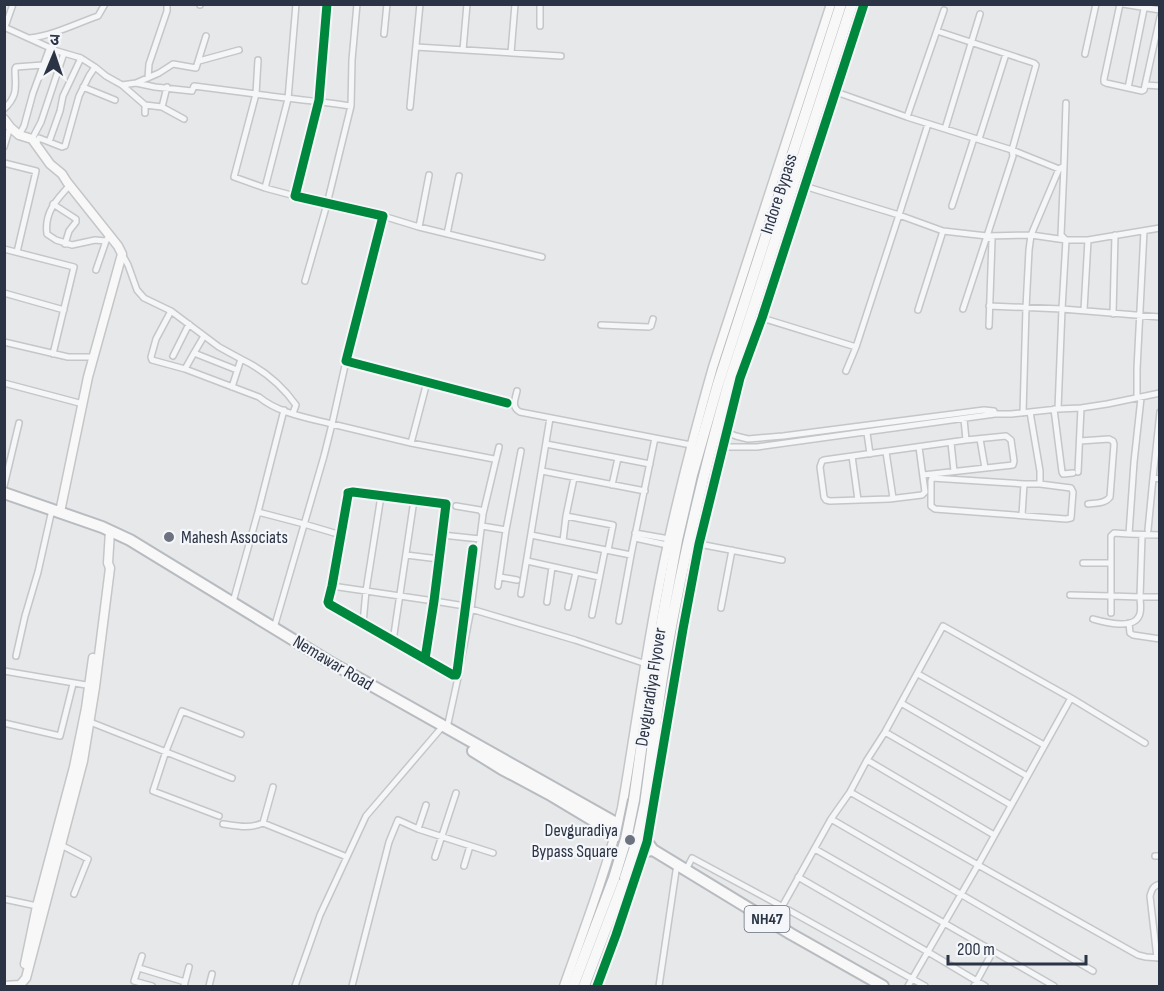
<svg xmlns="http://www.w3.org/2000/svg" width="1164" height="991" font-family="'Sofia Sans Condensed','Noto Sans Devanagari',sans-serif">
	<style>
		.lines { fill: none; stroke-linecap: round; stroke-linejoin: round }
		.street-casing { stroke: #c4c6c8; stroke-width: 8 }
		.secondary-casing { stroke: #c4c6c8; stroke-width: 11 }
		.highway-casing { stroke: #b8bbbf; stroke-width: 14 }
		.street { stroke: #f5f6f7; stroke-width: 5 }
		.secondary { stroke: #f8f8f8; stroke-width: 8 }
		.highway { stroke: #f8f8f8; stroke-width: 10 }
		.highway-bridge-casing { stroke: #b8bbbf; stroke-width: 14; stroke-linecap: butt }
		.highway-bridge { stroke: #f8f8f8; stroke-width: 10 }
		.cycleway-casing { stroke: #f4f6f9; stroke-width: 13 }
		.cycleway { stroke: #00873e; stroke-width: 9 }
		.poi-dot { fill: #6c737f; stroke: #f4f6f9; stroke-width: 2 }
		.labels { text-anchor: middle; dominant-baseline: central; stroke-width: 4.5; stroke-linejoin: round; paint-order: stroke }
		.shield { fill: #f4f6f9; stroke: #676e7b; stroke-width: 1.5 }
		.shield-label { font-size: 16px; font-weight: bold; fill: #2b3445 }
		.street-label { font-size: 18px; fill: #2b3445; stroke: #f4f6f9 }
		.poi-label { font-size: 18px; fill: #2b3445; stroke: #f4f6f9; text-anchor: start }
	</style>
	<rect width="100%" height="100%" fill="#e6e8ea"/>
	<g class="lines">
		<!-- street casing -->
		<g class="street-casing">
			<path id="street" d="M327 4 319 100 295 196 383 216 346 361 507 403
				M540 4V26
				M1120 4 1104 79V82L1106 83 1142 91 1144 90 1160 17
				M1123 4 1160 10
				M200 5V4
				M4 27 57 51 81 58 95 67 106 76 122 85 145 105V113
				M5 27 13 4
				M384 34 387 4
				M30 38C54 35 75 24 98 16L105 4
				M416 47 561 56
				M463 50 467 4
				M511 53 515 4
				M1085 54 1096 4
				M258 60 256 94C288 99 320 101 351 106L352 60 357 4
				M199 61 239 50
				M148 78 149 64 167 11V4
				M136 83 159 73 173 64 196 68 206 36
				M122 85 136 83 155 87 192 91 194 86 256 94 234 177 265 188 295 196
				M1145 85 1160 86
				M83 87 115 100
				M1128 88 1145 4
				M836 92 907 117 1012 150 1036 65 1034 63 937 31
				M145 105 162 107 184 119
				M162 107 167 87
				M410 107 420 4
				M4 109C19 95 15 86 15 69L16 67 43 65
				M907 117 944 10
				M945 129 980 14
				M19 135 24 126 33 93 50 47
				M32 139 41 122 64 53
				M979 139 1006 54
				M49 142 60 111 63 96 81 58
				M36 144 39 138 62 147 65 146 79 96 89 76 95 67
				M4 147 10 127
				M4 163 36 171 17 252
				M1064 166 1066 103
				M70 185C56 200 44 213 47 234L56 240 72 245 95 240 106 241 109 236
				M804 186 899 215 928 124
				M265 188 288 99 296 4
				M53 204 76 219V222L69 231 65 244
				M952 206 974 138
				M383 216 419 227 542 257
				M419 227 429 175
				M447 234 459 176
				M987 236 1031 235 1059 169
				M4 249 74 267 53 354
				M122 254 128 265 137 290 144 298 171 311 219 347 241 359 232 387
				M96 270 106 241
				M305 281 327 204 351 106
				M4 293 64 310
				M989 306 1062 309 1058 409
				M918 310 943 231 987 236 963 309
				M1084 310 1088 240
				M171 311 156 339 151 357 152 360 185 369 259 397C278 413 308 418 332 424L346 361
				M1113 314 1115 235
				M762 318 856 347 899 215 943 231
				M601 325 649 327 651 326 653 319
				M989 326 992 240 987 236 1013 156 1012 150 1059 169 1064 166 1061 235 1066 240H1088L1160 228
				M4 342 68 357H93
				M194 353 204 336
				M173 356 189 324
				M241 359C264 370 281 384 296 405L293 413
				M185 369 194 353 237 370
				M846 371 856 347
				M4 383 83 404
				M517 391C515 400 511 407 520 412L691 445
				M1137 398V369L1144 231
				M1141 398 1134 462 1129 534 1160 535
				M1054 409 1062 472 1063 474 1073 473
				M284 410 258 512 304 524 341 535
				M1030 412 1040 471V484
				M1023 413 1026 308 1029 250 1031 235 1066 240 1062 309 1160 317
				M964 419 966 440
				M726 432 736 436 748 439 783 436 984 410 994 411 995 414
				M867 433 870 454
				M980 439 985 468
				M1080 441 1109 439 1113 441 1114 444 1110 497C1105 504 1095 503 1088 504
				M411 443 427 382
				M951 443 954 471
				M546 444 650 464
				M722 447H757L995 414H1011L1058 409 1081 408 1107 404 1160 393
				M919 447 925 492 922 495 889 499 830 501 826 500 824 497 820 467 822 461 824 460 966 440 1006 436 1011 440 1014 461 1013 465 923 475
				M886 452 893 498
				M852 456 858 500
				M542 471 645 491
				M1078 472 1081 408
				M932 478 1024 484H1040L1071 488 1073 492 1071 518 1066 519 935 509 931 506V481Z
				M1153 478 1160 412
				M612 485 618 458
				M4 486 19 423
				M483 514 499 447
				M1022 515 1024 484
				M566 516 613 525 608 550
				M482 526 506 530 521 451
				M1148 530 1153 478 1160 479
				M635 533 669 539
				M442 535 480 539
				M531 535 631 555 655 438
				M1142 535 1140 597H1160
				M635 538 667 545
				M563 541 566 516 574 478
				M699 544 782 560
				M406 555 439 559
				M527 561 599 577
				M1083 563H1111
				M500 577 517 580
				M332 586 434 601 465 606 471 609 483 514 480 510 456 506
				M498 586 506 530
				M521 594 550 418
				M1070 595 1111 596V613
				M233 602 258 512
				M547 602 552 567
				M568 607 576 572
				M721 608 732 550
				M592 615 605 550
				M1093 619C1104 622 1133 630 1139 616 1142 611 1140 602 1140 597L1111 596V536L1114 533 1129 534
				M619 621 631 555
				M363 623 366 591 381 496
				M1129 623 1130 633 1133 635 1160 639
				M274 628 324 456 332 424 411 443 494 459
				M393 641 414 500
				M16 656 25 616 38 572 51 514
				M425 659 434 601 446 504 353 492 348 493V495L332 586 328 602 329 604 453 675H456L457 672 473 549
				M461 661 471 609 575 640 646 664
				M4 671 92 686
				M918 674 1044 745
				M1071 698 978 865 1138 955 1146 957 1160 958
				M901 703 1027 776
				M90 722 232 778
				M4 723 60 736 73 684
				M447 728 459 673
				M885 732 1011 805
				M867 760 994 835
				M850 792 978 865 908 986
				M219 816 153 791 166 751 182 711 241 734
				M831 819 1093 971
				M263 823 347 857
				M223 824C237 826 249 829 263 823L273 787
				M418 829 426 805
				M61 845 88 859 74 894
				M815 849 1054 986
				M1155 856H1160
				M435 857 456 793
				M464 866 470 846
				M686 870 692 858 783 907 925 986
				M798 877 928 952 985 986
				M4 899 37 906
				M773 923 831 819 850 792 867 760 885 732 943 626 1071 698 1145 743
				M142 956 134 981 152 986
				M1157 958 1150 896C1152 889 1153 886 1160 884
				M139 968 185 982
				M184 986 189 967
				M209 986 212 974
				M295 986 320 915 366 816 443 726
				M352 986 389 842 398 820 418 829 493 853
				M659 986 677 864
				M974 986 993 951"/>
		</g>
		<!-- secondary casing -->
		<g class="secondary-casing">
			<path id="secondary" d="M4 119 10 127 19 135 32 139 50 164 62 174 67 182 118 246 122 254 88 377 60 512
				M25 964 37 906 74 767 86 708 93 658
				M4 986 20 985 26 978 83 761 95 687 110 568 108 563 110 531
				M564 986C585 927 607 869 622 808 637 721 648 634 667 548 680 487 696 427 713 367L831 4
				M597 986 616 935 647 842 683 629 699 544 740 378 762 318 864 4"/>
		</g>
		<!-- highway casing -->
		<g class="highway-casing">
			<path id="highway" d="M4 493 102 527 130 540 328 661 618 824 647 842 653 850 791 934 883 986
				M473 751 502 769 549 794 644 851 653 850
				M634 800 650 685 677 540 692 475 718 384 841 4
				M645 804C652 754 657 703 666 654 682 563 703 474 728 386L852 4
				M573 986 614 878
				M584 986 625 878"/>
		</g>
		<!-- street -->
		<use href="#street" class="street"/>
		<!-- secondary -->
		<use href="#secondary" class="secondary"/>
		<!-- highway -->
		<use href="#highway" class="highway"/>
		<!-- highway-bridge casing -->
		<g class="highway-bridge-casing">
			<path id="highway-bridge" d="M614 878 626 839 634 800
				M625 878 637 841 645 804"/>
		</g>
		<!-- highway-bridge -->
		<use href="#highway-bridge" class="highway-bridge"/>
		<!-- cycleway casing -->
		<g class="cycleway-casing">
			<path id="cycleway" d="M327 4 319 100 295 196 383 216 346 361 507 403
				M425 659 434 601 446 504 353 492 348 493V495L332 586 328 602 329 604 453 675H456L457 672 473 549
				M597 986 616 935 647 842 683 629 699 544 740 378 762 318 864 4"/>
		</g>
		<!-- cycleway -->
		<use href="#cycleway" class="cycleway"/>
	</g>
	<!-- markers -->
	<g class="poi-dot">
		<circle cx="169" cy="537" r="6"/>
		<circle cx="630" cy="840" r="6"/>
	</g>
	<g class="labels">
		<!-- shield labels -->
		<rect class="shield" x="744.5" y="906" width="45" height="26" rx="4.5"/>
		<g class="shield-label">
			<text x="767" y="919">NH47</text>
		</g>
		<!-- street labels -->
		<g class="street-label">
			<text transform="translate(779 194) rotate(-72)">Indore Bypass</text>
			<text transform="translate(333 663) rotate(31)">Nemawar Road</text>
			<text transform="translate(651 687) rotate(-81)">Devguradiya Flyover</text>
		</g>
		<!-- poi labels -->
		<g class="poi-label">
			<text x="181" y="537">Mahesh Associats</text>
			<text x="618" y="830" text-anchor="end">Devguradiya<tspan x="618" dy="21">Bypass Square</tspan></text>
		</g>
	</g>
	<!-- border -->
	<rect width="1164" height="991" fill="none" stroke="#2b3445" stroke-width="12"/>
	<!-- north arrow -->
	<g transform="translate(54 54) rotate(2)" stroke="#f4f6f9" stroke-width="4.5" paint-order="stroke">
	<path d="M0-4.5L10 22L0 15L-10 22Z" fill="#2b3445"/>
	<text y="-9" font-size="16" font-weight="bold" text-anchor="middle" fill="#2b3445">उ</text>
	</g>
	<!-- scale -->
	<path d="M948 955v9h138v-9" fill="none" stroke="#2b3445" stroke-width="3"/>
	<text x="957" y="955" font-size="18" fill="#2b3445" stroke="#f4f6f9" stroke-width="4.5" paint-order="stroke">200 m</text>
</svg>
